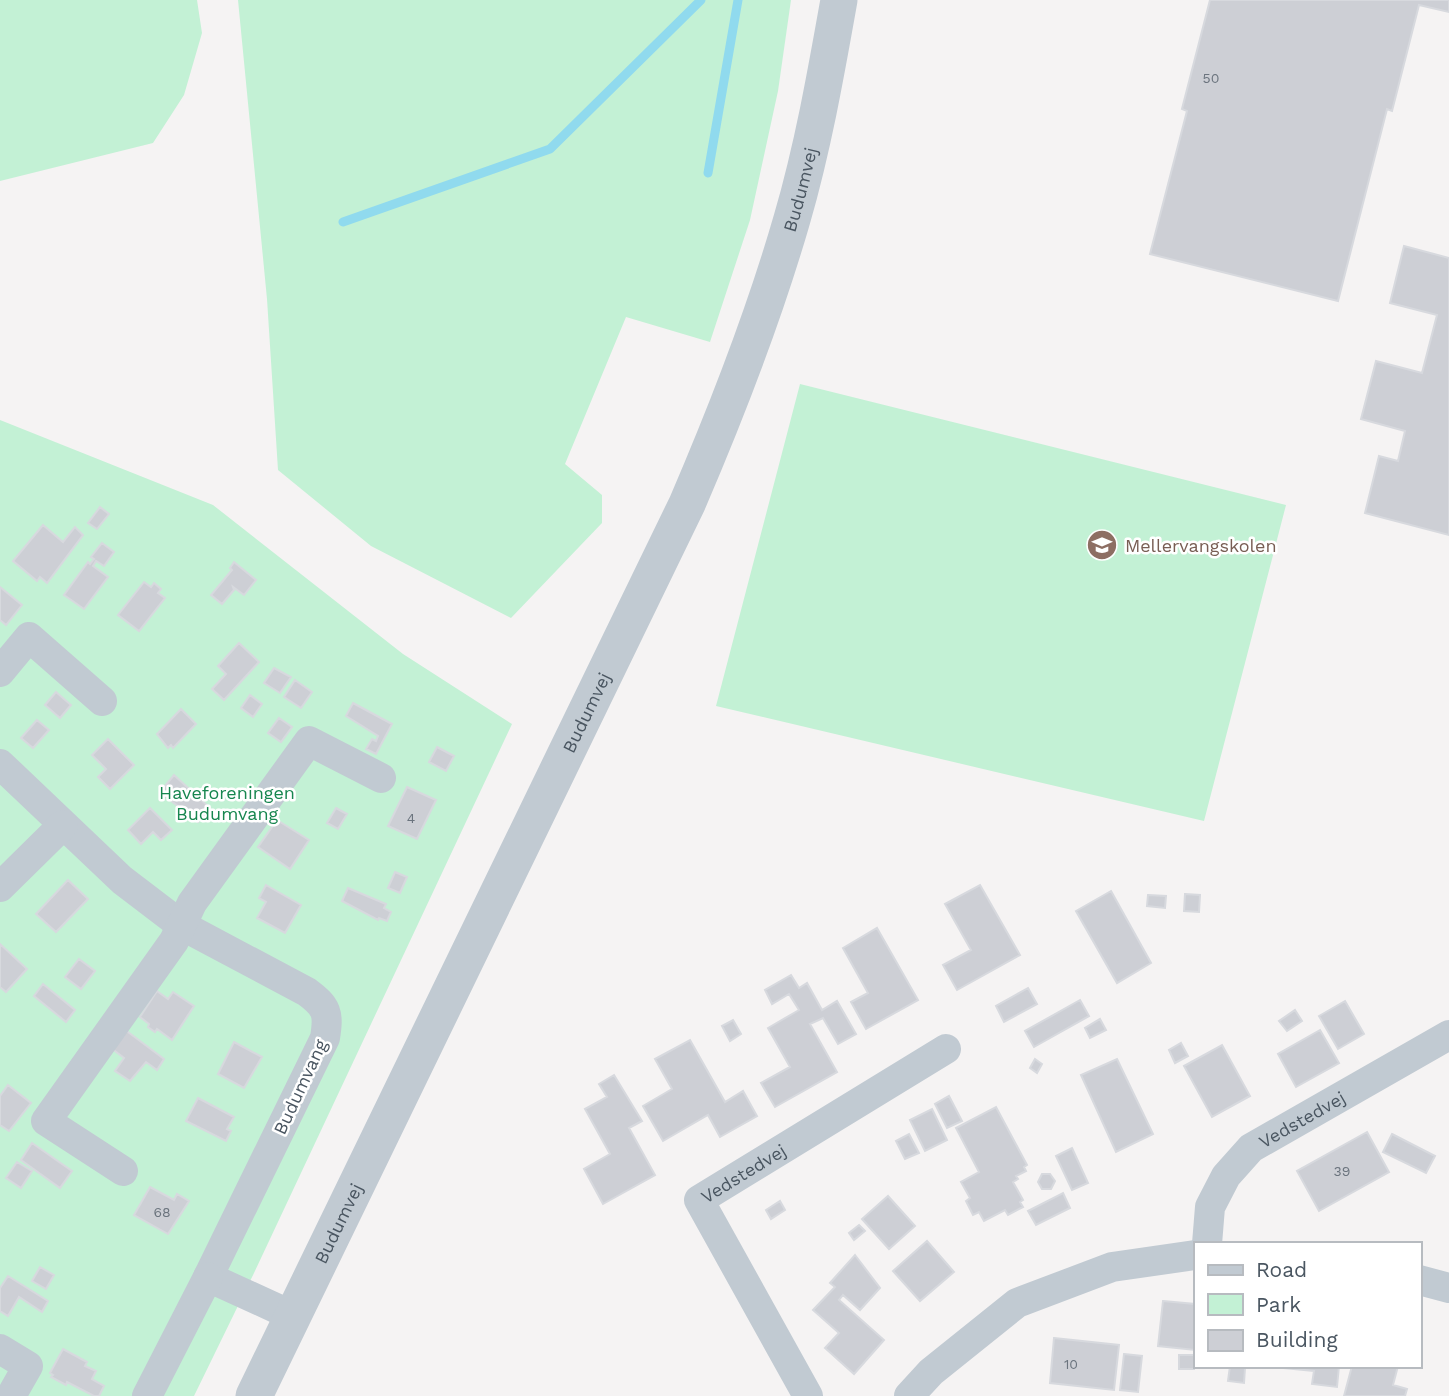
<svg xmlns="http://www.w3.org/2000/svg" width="1449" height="1396" font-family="'Work Sans',sans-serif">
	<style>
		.green { fill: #c3f1d5 }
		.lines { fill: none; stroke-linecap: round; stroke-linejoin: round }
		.stream { stroke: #90daee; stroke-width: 9 }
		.building { fill: #cdcfd5; stroke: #d7d9de; stroke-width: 2 }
		.minor { stroke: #c1cad2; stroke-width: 30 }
		.tertiary { stroke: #c1cad2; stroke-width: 37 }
		.labels { text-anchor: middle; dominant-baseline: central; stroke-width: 5; stroke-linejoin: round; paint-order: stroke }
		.number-label { font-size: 14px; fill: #6b747e }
		.street-label { font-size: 18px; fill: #4a5661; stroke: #fff }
		.education-label { font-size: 18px; fill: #785e54; stroke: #fff; text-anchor: start }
		.park-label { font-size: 18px; fill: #17864f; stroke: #fff }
	</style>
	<rect width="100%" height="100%" fill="#f5f3f3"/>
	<!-- green -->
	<path class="green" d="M0 0H197L202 33 184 95 153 143 0 181Z
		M238 0H791L778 91 750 220 710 342 626 317 565 464 602 495V523L511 618 371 546 278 470 267 299Z
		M800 384 1286 505 1204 821 716 706Z
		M0 420 213 505 403 654 512 724 254 1273 194 1396H0Z"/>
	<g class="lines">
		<!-- stream -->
		<path class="stream" d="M708 173 738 0
			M343 222 550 149 701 0"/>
	</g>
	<!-- building -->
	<path class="building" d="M1210 0H1449V12L1419 5 1392 111 1387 109 1338 301 1150 254 1187 111 1182 109Z
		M1404 246 1449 258V535L1365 513 1379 456 1398 461 1405 431 1361 419 1376 361 1422 373 1437 315 1390 303Z
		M100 507 109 514 97 529 88 523Z
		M43 525 63 542 75 527 83 535 47 583 40 577 37 581 13 561Z
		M102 543 114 552 104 566 96 561 93 566 108 577 84 609 64 595 88 562 90 564 94 559 91 557Z
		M234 562 256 580 244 595 233 587 234 590 222 604 211 595 232 570 230 568Z
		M144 582 151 587 154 583 161 589 158 593 165 598 139 631 118 615Z
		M0 587 22 605 6 625 0 620Z
		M239 643 259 662 224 700 212 689 226 674 218 666Z
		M274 668 291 677 280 693 264 683Z
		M295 680 312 692 301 708 284 697Z
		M56 692 71 705 60 718 45 705Z
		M250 695 262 704 253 717 241 708Z
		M353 703 392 724 376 754 366 749 372 739 376 741 378 736 346 716Z
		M181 709 196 724 173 748 171 745 168 748 157 734Z
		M279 718 292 727 281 742 268 733Z
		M37 720 49 730 33 748 21 738Z
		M108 739 134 765 110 789 98 777 106 769 92 755Z
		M437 747 454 756 446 771 429 762Z
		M174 775 210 808 198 822 160 792Z
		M407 787 436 800 417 839 388 826Z
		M150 808 172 830 161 840 153 832 141 844 128 830Z
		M336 808 347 814 338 829 327 823Z
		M277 820 309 840 290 869 258 847Z
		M395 872 407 877 400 893 388 888Z
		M68 880 88 899 56 932 36 914Z
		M266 885 301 905 285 933 257 918 266 902 259 898Z
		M980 885 1020 955 957 990 943 965 971 950 945 904Z
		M348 888 386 904 384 908 391 912 387 921 379 918 378 920 342 901Z
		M1111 891 1151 963 1117 983 1076 911Z
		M1185 894 1200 895 1199 912 1184 911Z
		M1148 895 1166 896 1165 908 1147 906Z
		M877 928 918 1000 866 1029 851 1002 868 993 843 948Z
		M0 944 27 969 6 992 0 987Z
		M79 959 95 971 81 989 65 977Z
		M791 975 799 988 807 983 822 1010 837 1001 856 1034 838 1044 823 1018 810 1024 837 1072 775 1107 761 1083 790 1067 768 1028 799 1010 789 994 772 1004 765 990Z
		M43 984 75 1010 66 1022 34 996Z
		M1028 988 1037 1004 1004 1022 996 1006Z
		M157 991 168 999 173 992 194 1006 172 1040 157 1029 155 1032 148 1027 149 1024 140 1017Z
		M1080 1000 1089 1016 1034 1047 1025 1031Z
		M1345 1001 1364 1034 1338 1049 1319 1016Z
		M1295 1010 1302 1021 1287 1031 1279 1021Z
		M1100 1019 1106 1030 1090 1038 1085 1028Z
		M733 1020 741 1034 730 1041 722 1026Z
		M124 1029 164 1059 157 1070 146 1062 130 1081 115 1071 124 1058 111 1048Z
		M1320 1030 1339 1063 1296 1087 1278 1054Z
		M690 1040 725 1102 743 1091 757 1116 720 1137 708 1115 663 1141 643 1106 672 1089 655 1059Z
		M234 1042 262 1057 244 1088 218 1074Z
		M1181 1043 1188 1056 1175 1063 1169 1050Z
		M1222 1045 1250 1096 1212 1117 1184 1066Z
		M1035 1059 1042 1064 1037 1073 1030 1068Z
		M1117 1059 1153 1134 1116 1152 1081 1075Z
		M614 1075 642 1121 629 1128 655 1175 603 1204 584 1169 610 1154 585 1109 607 1097 599 1084Z
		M8 1085 31 1103 9 1131 0 1125V1096Z
		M949 1096 962 1121 947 1128 935 1104Z
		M198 1098 234 1117 227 1129 231 1131 226 1141 186 1121Z
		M996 1107 1027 1165 1024 1167 1026 1171 1016 1176 1018 1179 1013 1182 1023 1200 1020 1202 1023 1207 1008 1215 1005 1210 984 1221 979 1212 973 1215 966 1201 970 1198 961 1182 979 1172 956 1128Z
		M932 1109 947 1140 925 1151 910 1120Z
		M1367 1132 1389 1172 1319 1211 1297 1171Z
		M909 1134 919 1153 905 1159 896 1141Z
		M1392 1134 1435 1156 1426 1173 1383 1152Z
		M32 1143 72 1171 60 1188 21 1160Z
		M1072 1148 1088 1183 1072 1190 1056 1156Z
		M17 1162 32 1171 21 1188 6 1178Z
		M1042 1174H1050L1055 1181 1051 1189H1042L1038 1182Z
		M150 1187 174 1200 177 1194 189 1201 168 1234 134 1215Z
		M1063 1193 1070 1208 1036 1225 1028 1211Z
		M888 1196 915 1226 889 1249 862 1219Z
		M780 1201 785 1210 771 1219 766 1210Z
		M859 1225 865 1231 854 1240 849 1233Z
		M927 1241 954 1272 920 1301 893 1271Z
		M855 1255 880 1288 860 1310 843 1295 839 1300 884 1340 854 1374 825 1348 839 1333 813 1310 835 1287 830 1283Z
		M40 1267 54 1275 46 1289 32 1281Z
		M8 1276 48 1301 42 1312 19 1297 8 1316 0 1311V1288Z
		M1163 1301 1195 1304V1350L1158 1346Z
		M1054 1338 1119 1345 1114 1390 1050 1383Z
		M63 1349 87 1362 85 1366 96 1371 92 1379 104 1386 99 1396H94L67 1382 66 1385 51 1377 53 1375 50 1373Z
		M1124 1354 1142 1356 1138 1392 1120 1390Z
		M1179 1355H1194V1369H1179Z
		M1230 1366H1248L1245 1368 1244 1383 1228 1381Z
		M1339 1366 1337 1387 1312 1384 1314 1371 1273 1367Z
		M1352 1366H1398L1393 1385 1407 1389 1405 1396H1344Z"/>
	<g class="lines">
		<!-- minor -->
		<g class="minor">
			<path d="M0 672 29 637 102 701"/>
			<path d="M0 764 122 880 181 925 307 992C327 1007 329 1013 325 1038L208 1277 293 1316"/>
			<path d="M0 887 63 825"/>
			<path d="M123 1171 46 1121 174 941 192 903 309 741 381 778"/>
			<path id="s1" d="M1207 1244 1210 1207 1226 1176 1251 1148 1449 1035"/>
			<path d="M1419 1280 1449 1288"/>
			<path d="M0 1349 28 1366 11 1396"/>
			<path d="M147 1396 208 1277"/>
			<path id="s2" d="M808 1396 699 1200 946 1049"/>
			<path d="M909 1396 931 1372 1017 1303 1112 1267 1195 1255"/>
		</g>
		<!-- tertiary -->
		<path class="tertiary" id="s3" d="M254 1396 687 504C727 411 764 316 792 219 813 147 826 73 839 0"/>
	</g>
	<!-- icons -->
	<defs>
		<g id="school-disc" transform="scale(1.575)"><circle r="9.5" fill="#8d6e63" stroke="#fff"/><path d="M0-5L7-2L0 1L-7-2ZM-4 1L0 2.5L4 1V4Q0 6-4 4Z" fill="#fff"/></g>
	</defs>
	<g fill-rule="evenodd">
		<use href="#school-disc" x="1102" y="545"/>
	</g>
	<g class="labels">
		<!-- number labels -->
		<g class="number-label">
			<text x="1211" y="78">50</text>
			<text x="411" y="818">4</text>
			<text x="1342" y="1171">39</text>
			<text x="162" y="1212">68</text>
			<text x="1071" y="1364">10</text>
		</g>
		<!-- street labels -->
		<g class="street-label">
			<text stroke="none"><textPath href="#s3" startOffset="1326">Budumvej</textPath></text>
			<text stroke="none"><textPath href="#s3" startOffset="760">Budumvej</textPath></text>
			<text transform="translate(300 1087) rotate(-65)">Budumvang</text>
			<text stroke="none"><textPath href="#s1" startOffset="168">Vedstedvej</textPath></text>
			<text stroke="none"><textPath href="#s2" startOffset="276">Vedstedvej</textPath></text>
			<text stroke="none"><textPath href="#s3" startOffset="192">Budumvej</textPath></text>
		</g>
		<!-- education labels -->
		<g class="education-label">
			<text x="1125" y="545">Mellervangskolen</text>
		</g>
		<!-- park labels -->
		<g class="park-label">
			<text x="227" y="792">Haveforeningen<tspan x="227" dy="21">Budumvang</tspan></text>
		</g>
	</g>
	<!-- legend -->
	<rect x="1194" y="1242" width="228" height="126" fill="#ffffff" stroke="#b7bbc0" stroke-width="2"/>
	<rect x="1208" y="1265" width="35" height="10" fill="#c1cad2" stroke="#b7bbc0" stroke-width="2"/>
	<text x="1256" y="1277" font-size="21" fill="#4a5661">Road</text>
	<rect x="1208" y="1294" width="35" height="21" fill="#c3f1d5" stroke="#b7bbc0" stroke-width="2"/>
	<text x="1256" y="1312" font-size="21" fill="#4a5661">Park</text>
	<rect x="1208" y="1330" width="35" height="21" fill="#cdcfd5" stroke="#b7bbc0" stroke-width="2"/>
	<text x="1256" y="1347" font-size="21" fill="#4a5661">Building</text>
</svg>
